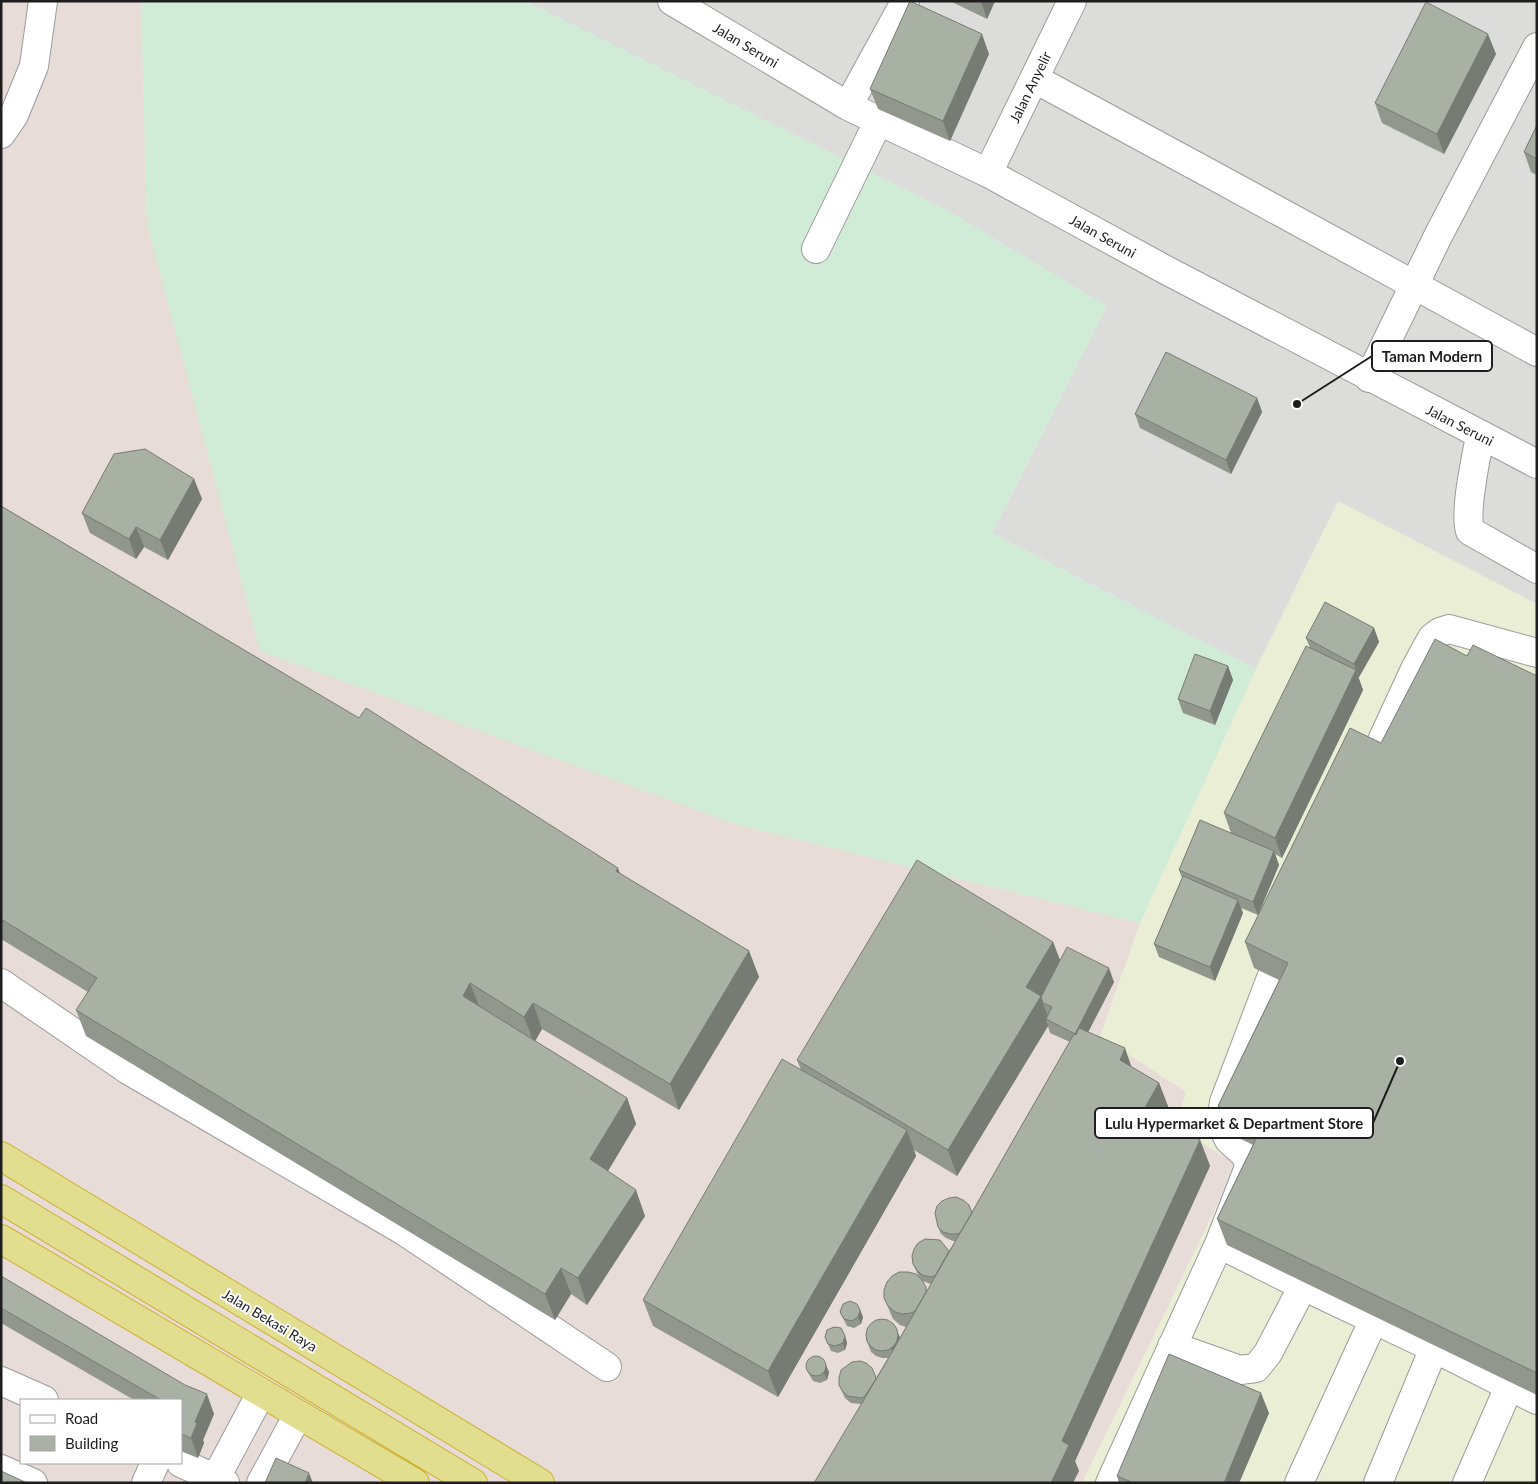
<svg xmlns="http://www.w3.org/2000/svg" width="1538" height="1484" font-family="Lato,sans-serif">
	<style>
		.residential { fill: #dcdcdb }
		.commercial { fill: #eaeed4 }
		.industrial { fill: #e7dcd7; fill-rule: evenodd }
		.farmland { fill: #d0ecd6 }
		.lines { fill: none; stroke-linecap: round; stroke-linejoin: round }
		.minor-casing { stroke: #9b9b9b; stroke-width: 30 }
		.highway-casing { stroke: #d0b02d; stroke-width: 30 }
		.minor { stroke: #fff; stroke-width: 28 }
		.highway { stroke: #e2de90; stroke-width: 28 }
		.wall { fill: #91978d; fill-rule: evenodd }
		.shaded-wall { fill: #767b73 }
		.building { fill: #a9b0a4; stroke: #767b73 }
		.labels { text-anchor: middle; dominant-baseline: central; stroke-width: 4; stroke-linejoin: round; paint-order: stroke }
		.street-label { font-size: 14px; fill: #1e1e1e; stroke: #fff }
		.leader { fill: none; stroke: #1e1e1e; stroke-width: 2 }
		.callout-dot { fill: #1e1e1e; stroke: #fff; stroke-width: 2 }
		.callout { fill: #fff; stroke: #1e1e1e; stroke-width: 2 }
		.callout-label { font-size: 15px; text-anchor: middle; font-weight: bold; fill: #1e1e1e }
	</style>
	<rect width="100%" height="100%" fill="#e6eee4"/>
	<!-- residential -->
	<path class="residential" d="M525 1H1537V604L1338 501 1256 669 992 533 1107 306 950 212Z"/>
	<!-- commercial -->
	<path class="commercial" d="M1338 501 1537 604V1483H1082L1237 1164 1175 1126 1186 1092 1100 1036 1140 923 1256 669Z"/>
	<!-- industrial -->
	<path class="industrial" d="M1 1H141L147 224 738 825 1140 923 1100 1036 1186 1092 1175 1127 1237 1164 1082 1483H1ZM21 1400H181V1463H21Z"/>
	<!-- farmland -->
	<path class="farmland" d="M141 1H525L950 212 1107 306 992 533 1256 669 1140 923 738 825 260 651 147 224Z"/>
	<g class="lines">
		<!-- minor casing -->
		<g class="minor-casing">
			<path id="minor" d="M672 1 848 106 988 173 1164 269 1537 464
				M1035 79 1218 178 1537 352
				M848 106 905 2
				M1 134 14 115 34 66 43 1
				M988 173 1072 1
				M816 249 879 120
				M1369 378 1438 236 1537 47
				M1480 436C1476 459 1464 510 1470 531L1537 569
				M1373 760 1415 669 1432 638 1440 632 1449 629 1537 653
				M1 983 128 1070 404 1231 607 1367
				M1219 1244 1303 1286 1434 1348 1537 1400
				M1172 1346 1240 1370 1256 1368 1268 1353 1303 1286
				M1 1381 44 1400
				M181 1463 225 1483
				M1 1469 33 1483
				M146 1483 155 1463
				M213 1483 261 1393
				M261 1483 298 1415
				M1110 1483 1219 1244 1249 1167 1247 1156 1229 1140 1221 1123 1224 1102 1271 978
				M1299 1483 1374 1319
				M1378 1483 1434 1348
				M1467 1483 1509 1387"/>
		</g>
		<!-- highway casing -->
		<g class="highway-casing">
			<path id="highway" d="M1 1156 540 1483
				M1 1199 473 1483
				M1 1239 415 1483"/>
		</g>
		<!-- minor -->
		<use href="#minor" class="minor"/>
		<!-- highway -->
		<use href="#highway" class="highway"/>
	</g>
	<!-- wall -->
	<path class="wall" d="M950 1H995L987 19Z
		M989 54 950 141 878 109 870 89Z
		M1496 54 1444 154 1382 123 1375 103Z
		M1537 125V175L1531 172 1524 152Z
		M1257 398 1262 412 1231 474 1140 428 1135 414Z
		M194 479 202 499 168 560 144 547 136 559 90 533 82 513Z
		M1 506 749 951 759 977 679 1110 542 1029 535 1041 627 1098 636 1124 608 1171 645 1216 587 1305 571 1294 555 1320 86 1036 76 1010 88 992 1 939Z
		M1374 628 1379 642 1359 677H1358L1363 690 1282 858 1275 854 1279 865 1258 915 1241 908 1243 913 1215 981 1159 957 1154 944 1182 878 1179 870 1231 833 1224 813 1310 648 1306 638Z
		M1467 656 1537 676V1395L1227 1245 1217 1219 1253 1145 1227 1132 1218 1106 1279 980 1254 968 1245 942 1381 743Z
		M1228 666 1233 680 1215 725 1183 713 1178 699Z
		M1053 942 1060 960 1114 982 1088 1032 1132 1067 1159 1083 1169 1109 1161 1122 1200 1140 1210 1166 1075 1461 1079 1471 861 1404 851 1403 845 1398 839 1385 876 1378 888 1358H882L876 1356 871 1352 866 1339 897 1331 900 1338 906 1327 900 1325 893 1319 884 1298 919 1277 913 1264 949 1251 955 1241H953L946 1238 941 1234 938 1227 972 1212 1070 1042 1050 1033 1048 1026 957 1176 914 1150 916 1156 778 1397 653 1326 643 1300 801 1070 797 1060ZM922 1280 925 1282 931 1284 927 1291Z
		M1 1276 214 1414 203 1440 204 1443 198 1458 183 1452 181 1448V1400H134L1 1323Z
		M860 1310 863 1317 861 1324 854 1328 847 1326 840 1312Z
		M845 1336 847 1343 845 1350 838 1353 831 1351 825 1337Z
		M806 1368 829 1372 827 1380 820 1383 813 1381 809 1374Z
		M1269 1413 1239 1483H1119L1117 1476Z"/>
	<!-- shaded-wall -->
	<path class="shaded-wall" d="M981 1H995L987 19Z
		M982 34 989 54 950 141 943 121Z
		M1488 34 1496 54 1444 154 1437 134Z
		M1257 398 1262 412 1231 474 1226 460Z
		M194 479 202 499 168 560 160 540Z
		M136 527 144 547 136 559 129 539Z
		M1374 628 1379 642 1359 677 1354 664Z
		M1228 666 1233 680 1215 725 1210 711Z
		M1356 670 1363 690 1282 858 1275 838Z
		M1274 851 1279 865 1258 915 1253 902Z
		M618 868 628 894 616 871Z
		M1238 900 1243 913 1215 981 1210 967Z
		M1053 942 1063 968 1042 1001 1050 1021 1046 1019 1048 1026 957 1176 948 1150 1026 987Z
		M749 951 759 977 679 1110 670 1084Z
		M1109 968 1114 982 1080 1048 1075 1034Z
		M470 983 480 1009 463 996Z
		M533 1003 542 1029 534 1043 524 1017Z
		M1125 1048 1134 1074 1120 1060Z
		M1159 1083 1169 1109 1152 1139 1142 1113Z
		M627 1098 636 1124 599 1186 590 1159Z
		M907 1130 916 1156 778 1397 768 1371Z
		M1200 1140 1210 1166 1075 1461 1079 1471 1073 1483H1051L1062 1441Z
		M636 1190 645 1216 587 1305 578 1278Z
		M561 1268 571 1294 555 1320 545 1294Z
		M860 1310 863 1317 861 1324 858 1317Z
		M897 1331 900 1338 894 1355 891 1348Z
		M845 1336 847 1343 845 1350 843 1343Z
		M826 1365 829 1372 827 1380 824 1373Z
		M1261 1393 1269 1413 1239 1483H1224Z
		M207 1394 214 1414 203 1440 204 1443 198 1458 191 1438 195 1422Z
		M309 1473 313 1483H305Z"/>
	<!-- building -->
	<path class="building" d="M910 1 982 34 943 121 870 89Z
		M1426 2 1488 34 1437 134 1375 103Z
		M1537 125V159L1524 152Z
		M1166 352 1257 398 1226 460 1135 414Z
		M145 449 194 479 160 540 136 527 129 539 82 513 114 454Z
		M1 506 359 718 366 708 618 868 616 871 749 951 670 1084 533 1003 524 1017 470 983 463 996 627 1098 590 1159 636 1190 578 1278 561 1268 545 1294 76 1010 97 978 1 919Z
		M1325 602 1374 628 1354 664 1306 638Z
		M1435 639 1467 656 1473 645 1537 676V1373L1217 1219 1262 1127 1218 1106 1288 963 1245 942 1350 728 1381 743Z
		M1306 646 1356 670 1275 838 1224 813Z
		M1195 654 1228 666 1210 711 1178 699Z
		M1200 820 1274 851 1253 902 1179 870Z
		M917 860 1053 942 1026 987 1041 996 948 1150 797 1060Z
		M1183 876 1238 900 1210 967 1154 944Z
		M1067 947 1109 968 1075 1034 1046 1019 1052 1007 1043 1003 1041 997Z
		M1079 1028 1125 1048 1120 1060 1159 1083 1142 1113 1200 1140 1062 1441 1069 1445 1051 1483H814L884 1366 1074 1034 1076 1035Z
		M782 1059 907 1130 768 1371 643 1300Z
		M956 1197 963 1200 969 1205 972 1213 960 1233 957 1234H950L943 1232 938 1227 935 1213 937 1206 942 1201 949 1198Z
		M925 1239 940 1240 949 1251 935 1276 930 1277 922 1275 917 1270 913 1264 912 1256 914 1249 918 1243Z
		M899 1272H908L916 1274 922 1280 926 1287V1292L915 1311 911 1313 902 1314 895 1312 888 1306 884 1298V1290L887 1282 892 1276Z
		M1 1276 185 1385 207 1394 195 1422 197 1423 191 1438 181 1434V1400H161L1 1308Z
		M850 1301 857 1304 860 1310 858 1317 852 1321 844 1319 840 1312 843 1304Z
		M866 1335a16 16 0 1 1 32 0a16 16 0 1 1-32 0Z
		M834 1327 841 1328 845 1336 843 1343 835 1346 828 1344 825 1337 827 1330Z
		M1169 1354 1261 1393 1224 1483H1134L1117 1476Z
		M806 1366a10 10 0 1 1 20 0a10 10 0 1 1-20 0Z
		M860 1361 866 1363 872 1368 875 1375 876 1379 865 1396 862 1398 848 1396 843 1392 839 1385V1378L841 1370 852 1362Z
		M276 1458 309 1473 305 1483H265Z
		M1 1471 27 1483H1Z"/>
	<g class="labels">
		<!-- street labels -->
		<g class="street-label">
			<text transform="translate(746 45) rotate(31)">Jalan Seruni</text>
			<text transform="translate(1030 87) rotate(-64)">Jalan Anyelir</text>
			<text transform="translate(1103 236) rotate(29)">Jalan Seruni</text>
			<text transform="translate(1460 425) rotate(27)">Jalan Seruni</text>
			<text transform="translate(270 1320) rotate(31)">Jalan Bekasi Raya</text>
		</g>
	</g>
	<!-- callouts -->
	<path class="leader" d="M1297 404L1372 356M1400 1061L1373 1123"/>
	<g class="callout-dot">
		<circle cx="1297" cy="404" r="5"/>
		<circle cx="1400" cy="1061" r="5"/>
	</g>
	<g class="callout">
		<rect x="1372" y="341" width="120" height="30" rx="5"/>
		<rect x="1095" y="1108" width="278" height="30" rx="5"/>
	</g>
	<g class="callout-label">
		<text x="1432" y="362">Taman Modern</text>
		<text x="1234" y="1129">Lulu Hypermarket &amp; Department Store</text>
	</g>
	<!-- border -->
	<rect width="1538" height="1484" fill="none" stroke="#1e1e1e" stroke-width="5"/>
	<!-- legend -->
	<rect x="20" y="1399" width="162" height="65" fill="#ffffff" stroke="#a5a5a5"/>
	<rect x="30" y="1415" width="25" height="8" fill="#ffffff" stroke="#a5a5a5"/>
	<text x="65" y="1424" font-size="15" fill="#1e1e1e">Road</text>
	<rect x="30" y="1436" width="25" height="15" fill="#a9b0a4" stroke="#a5a5a5"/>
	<text x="65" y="1449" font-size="15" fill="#1e1e1e">Building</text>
</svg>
